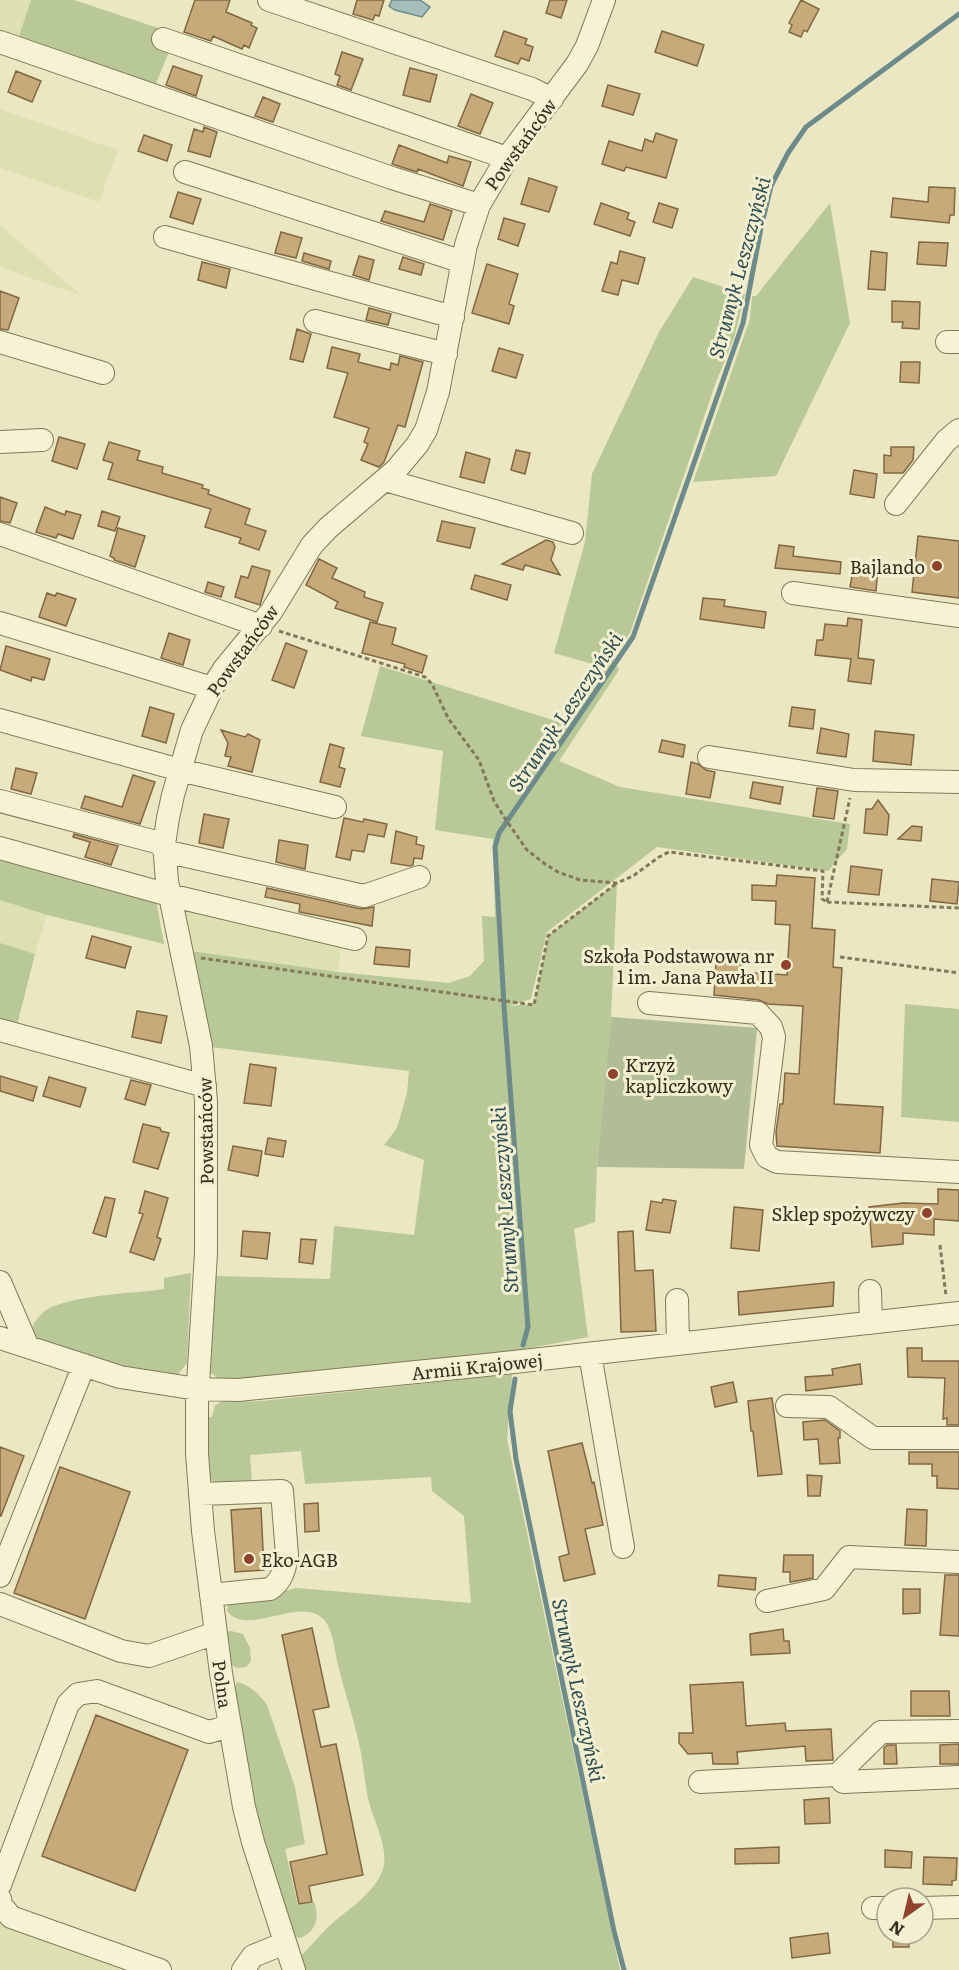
<svg xmlns="http://www.w3.org/2000/svg" width="959" height="1970" font-family="Literata,serif">
	<style>
		.farmland { fill: #dde0b0 }
		.green { fill: #b8c897 }
		.cemetery { fill: #b0bd96 }
		.water { fill: #a4bebc; stroke: #6c8b8a; stroke-width: 1.5 }
		.lines { fill: none; stroke-linecap: round; stroke-linejoin: round }
		.stream { stroke: #6c8b8a; stroke-width: 5 }
		.building { fill: #c7aa7a; stroke: #816842; stroke-width: 1.5 }
		.minor-casing { stroke: #83795a; stroke-width: 24 }
		.path { stroke: #83795a; stroke-width: 3; stroke-dasharray: 4.5 3; stroke-linecap: butt }
		.minor { stroke: #f6f3d5; stroke-width: 22 }
		.poi-dot { fill: #8f422e; stroke: #f3f0d1; stroke-width: 2 }
		.labels { text-anchor: middle; dominant-baseline: central; stroke-width: 6; stroke-linejoin: round; paint-order: stroke }
		.street-label { font-size: 18px; fill: #342d1e; stroke: #f3f0d1 }
		.poi-label { font-size: 18px; fill: #342d1e; stroke: #f3f0d1; text-anchor: end }
		.water-label { font-size: 20px; font-style: italic; fill: #2e4d53; stroke: #f3f0d1 }
	</style>
	<rect width="100%" height="100%" fill="#ebe7c2"/>
	<!-- farmland -->
	<path class="farmland" d="M0 0H31L16 45 0 40Z
		M0 109 118 150 99 202 0 168Z
		M0 225 82 296 0 267Z
		M0 900 47 915 35 954 0 943Z
		M180 908 342 941 338 972 191 951Z
		M0 1919 134 1970H0Z"/>
	<!-- green -->
	<path class="green" d="M31 0H74L158 28 154 43 170 49 153 91 16 45Z
		M830 203 850 323 776 476 693 482 750 319 752 296H756Z
		M693 277 745 294 734 338 716 382 630 633 613 657 619 670 559 761 620 787 850 824 847 849 828 871 657 847 547 932 531 999 509 1006 534 1004 548 936 617 883 611 1017 597 1167 595 1222 574 1229 588 1337 520 1350 260 1384 220 1380 210 1372 214 1276 330 1279 334 1226 414 1235 424 1160 384 1145 397 1128 407 1093 409 1071 211 1047 191 951 338 972 449 983 470 976 484 961 482 916 495 917 493 839 435 830 443 751 361 736 380 666 569 725 606 668 554 653 585 542 592 474 659 332Z
		M0 855 156 900 164 944 47 915 0 900Z
		M0 943 35 954 16 1029 0 1023Z
		M905 1004 959 1009V1122L901 1117Z
		M191 1273 187 1363 176 1377H160L38 1344 31 1330C34 1323 40 1313 48 1309 78 1294 130 1294 164 1289V1278Z
		M512 1374 507 1439 620 1970H303L301 1959 302 1955C310 1946 319 1937 327 1928 346 1910 374 1895 383 1869 389 1848 374 1822 369 1802 365 1786 364 1769 361 1753 356 1726 347 1700 340 1673 336 1660 335 1646 331 1633 329 1626 325 1619 318 1615 293 1601 246 1636 227 1611L228 1604 297 1588 471 1603 464 1516 432 1491 431 1477 305 1484 301 1451 250 1455 252 1484 215 1483 208 1477V1417H212L215 1405 221 1402 262 1401Z
		M231 1631 243 1634 250 1648 251 1661 246 1667 237 1668 230 1664 227 1636 228 1632Z
		M237 1682C250 1685 259 1694 267 1705L295 1787 305 1844 285 1849 298 1905 314 1902C320 1918 316 1932 300 1938L293 1936 252 1808 234 1689Z"/>
	<!-- cemetery -->
	<path class="cemetery" d="M611 1017 757 1028 744 1169 597 1167Z"/>
	<!-- water -->
	<path class="water" d="M392 0H420L430 7 422 17 395 10 389 6Z"/>
	<g class="lines">
		<!-- stream -->
		<path class="stream" d="M523 1345 528 1327 504 1006 495 847 499 833 633 637 743 323 761 228 771 186 788 153 806 127 959 14
			M515 1379 510 1411 516 1459 614 1931 624 1970"/>
	</g>
	<!-- building -->
	<path class="building" d="M195 0H230L226 12 252 23 251 25 257 28 249 48 244 45 242 49 213 36 211 41 184 32Z
		M357 0H384L379 16 375 15 373 20 353 14Z
		M550 0H567L561 18 546 13Z
		M801 0 819 9 807 32 804 30 801 37 789 32 792 25 789 23Z
		M504 31 527 39 525 44 533 47 529 61 521 58 518 64 495 56Z
		M662 31 704 45 697 66 655 52Z
		M342 52 363 59 351 90 337 85 340 76 335 74Z
		M173 66 202 76 196 96 166 85Z
		M410 68 437 75 430 102 403 95Z
		M16 71 41 81 32 102 8 92Z
		M608 85 640 94 633 115 602 106Z
		M471 94 493 103 480 134 458 126Z
		M263 97 280 104 273 122 255 116Z
		M204 127 217 132 210 157 188 151 194 129 203 132Z
		M656 133 677 140 666 178 626 167 624 171 602 164 609 141 642 151 645 139 653 142Z
		M144 135 172 145 167 161 138 151Z
		M399 145 447 163 449 156 471 162 463 186 418 169 417 172 392 164Z
		M529 178 557 187 549 212 521 204Z
		M929 187 955 188 954 215H950L949 223 891 217 893 198 928 202Z
		M178 192 201 199 193 224 170 217Z
		M601 203 629 213 627 219 635 222 630 236 594 224Z
		M659 203 678 209 672 228 653 222Z
		M430 204 452 211 443 240 381 221 385 211 424 222Z
		M504 218 525 224 518 246 498 239Z
		M281 232 302 238 296 258 275 253Z
		M919 242 948 243 946 266 917 264Z
		M620 251 645 258 638 284 622 280 618 295 602 291 611 262 617 264Z
		M871 251 887 253 885 290 868 289Z
		M304 253 331 261 329 269 302 261Z
		M359 256 374 260 369 280 353 275Z
		M403 257 424 264 421 275 399 269Z
		M202 262 230 269 226 288 198 280Z
		M487 264 518 274 509 304 514 306 509 324 472 313Z
		M0 291 19 298 8 330 0 329Z
		M892 301 920 302 919 329 902 328 903 322H892Z
		M369 308 391 314 388 325 366 320Z
		M297 329 311 334 303 362 290 359Z
		M332 347 360 354 358 362 390 370 391 363 398 365 400 356 423 362 405 427 398 425 384 462 379 467 361 460 368 444 364 442 369 428 334 417 348 373 327 368Z
		M499 348 523 355 516 378 492 371Z
		M901 362H920L919 383 900 382Z
		M59 437 85 444 77 469 52 461Z
		M109 442 140 451 137 460 163 467 162 473 203 485 202 488 209 490 208 494 250 509 245 524 266 531 259 550 239 543 241 538 205 527 211 509 108 479 113 463 103 460Z
		M891 447H914L913 460 903 473H884V455L891 456Z
		M516 450 530 453 525 474 511 470Z
		M466 452 490 459 484 483 460 477Z
		M854 470 877 474 874 498 850 494Z
		M0 497 17 503 10 523 0 521Z
		M45 507 65 515 66 511 81 515 73 539 58 534 56 538 36 532Z
		M102 511 120 517 115 531 98 526Z
		M442 521 475 528 470 548 437 541Z
		M118 528 145 536 135 567 114 560V558L110 556Z
		M918 536 959 541V598L912 592Z
		M546 540 553 542 555 547 551 560 560 575 525 565 523 570 502 564Z
		M779 545 794 547 793 556 841 562 840 574 775 568Z
		M319 559 337 568 332 578 365 592 364 597 383 603 377 622 335 608 338 602 306 585Z
		M854 565 878 569 876 591 850 587Z
		M252 566 270 571 260 605 235 597 241 576 248 578Z
		M475 575 511 585 507 600 471 589Z
		M208 582 224 587 221 597 205 592Z
		M47 593 55 596 57 593 76 599 66 626 39 617Z
		M703 598 725 600 724 606 766 612 764 628 700 619Z
		M848 618 862 620 858 658 874 660 871 684 848 681 851 659 815 655 817 640H823L825 624 847 626Z
		M370 622 396 628 392 644 427 656 422 673 404 667 405 664 362 653Z
		M169 633 190 640 183 665 161 658Z
		M286 643 307 651 294 688 272 680Z
		M6 646 50 659 44 680 32 677 31 681 0 670Z
		M150 707 174 714 166 743 142 736Z
		M792 707 815 710 813 729 789 726Z
		M821 728 849 734 846 757 817 753Z
		M221 730 245 737 248 734 260 740 252 772 228 766 231 757 225 756 228 743Z
		M875 731 914 735 911 765 873 761Z
		M662 740 685 745 683 757 659 752Z
		M330 744 344 748 339 767 345 769 340 787 320 782Z
		M691 762 698 764 706 770 715 772 710 798 686 794Z
		M16 768 37 773 31 794 11 789Z
		M133 775 155 782 140 824 81 808 85 796 122 807Z
		M753 782 783 787 780 804 750 798Z
		M817 788 838 791 834 819 813 816Z
		M878 800 889 815 887 835 864 833 866 809H872Z
		M204 814 229 819 223 848 199 843Z
		M344 818 363 822 364 819 387 824 384 837 368 834 364 852 352 850 350 860 336 857Z
		M912 826 922 827 921 841 898 839Z
		M396 831 417 837 416 844 424 846 422 859 414 858 413 865 410 866 391 863Z
		M74 834 118 846 111 865 85 857 90 842 73 837Z
		M279 840 308 845 305 869 276 862Z
		M851 866 882 870 879 895 848 892Z
		M777 875 815 878 812 928 835 930 833 967 842 968 834 1104 883 1107 880 1153 777 1146 776 1132 780 1104H783L785 1073 799 1074 803 1006 768 1004 759 1000 714 995 716 963 741 964V972L787 975 790 925 775 924 776 901 752 900V885L776 886Z
		M932 879 959 882 957 904 930 901Z
		M267 888 361 909 374 907 372 926 299 912 300 904 265 897Z
		M92 936 131 947 125 968 86 958Z
		M376 947 410 950 409 967 374 964Z
		M137 1011 167 1016 161 1043 132 1037Z
		M250 1064 276 1068 271 1106 244 1103Z
		M0 1076 37 1087 33 1101 0 1091Z
		M49 1077 86 1088 80 1107 43 1096Z
		M131 1080 151 1085 145 1105 125 1099Z
		M143 1124 160 1128 161 1131 169 1133 158 1169 133 1162Z
		M268 1138 286 1141 283 1157 265 1154Z
		M233 1146 262 1151 258 1176 228 1170Z
		M938 1189 959 1190V1221L934 1219V1235L903 1233V1244L872 1247 869 1207 903 1203 938 1204Z
		M145 1191 168 1198 157 1237 161 1239 154 1260 130 1252 143 1214 139 1213Z
		M105 1197 115 1199 106 1237 93 1233Z
		M663 1199 676 1201 670 1233 646 1230 651 1201 662 1203Z
		M734 1207 763 1210 759 1251 731 1248Z
		M243 1231 270 1233 267 1259 241 1256Z
		M633 1231 635 1271 653 1270 656 1331 621 1332 618 1232Z
		M301 1239 316 1240 313 1264 299 1262Z
		M834 1282 833 1306 739 1315 738 1292Z
		M907 1348H922V1361H959V1425H947V1418L943 1419 945 1378 908 1377Z
		M860 1364 862 1384 806 1391 805 1377 833 1375 832 1369Z
		M733 1382 737 1402 715 1407 711 1387Z
		M772 1398 782 1474 758 1476 753 1431H751L748 1401Z
		M825 1420 840 1431V1438H838L840 1463 820 1464 818 1439 804 1440 803 1422Z
		M582 1443 592 1483 594 1482 603 1525 585 1529 595 1574 564 1581 559 1557 569 1554 548 1451Z
		M0 1447 24 1456 1 1516H0Z
		M909 1452H959V1489L937 1488V1476H932V1464H909Z
		M60 1467 130 1492 85 1619 14 1593Z
		M807 1475 822 1476 820 1496H808Z
		M318 1503 319 1531 305 1532 304 1504Z
		M261 1508 264 1570 235 1572 231 1510Z
		M907 1509 927 1510 926 1546 905 1545Z
		M784 1555H813V1578L790 1582V1572H783Z
		M719 1575 756 1578 755 1590 718 1586Z
		M945 1575H959V1636L940 1635Z
		M903 1589H920V1613L903 1614Z
		M312 1628 329 1707 313 1710 321 1747 336 1744 363 1875 309 1886 312 1902 299 1904 290 1862 327 1854 282 1635Z
		M783 1629 784 1641H789L790 1653 751 1655 750 1634Z
		M743 1682 746 1726 785 1723 786 1731 831 1729 833 1760 806 1761 805 1746 737 1752 738 1764H713L712 1753 688 1754 679 1743V1733H693L690 1685Z
		M911 1691H949L950 1716H911Z
		M96 1715 188 1750 135 1891 42 1856Z
		M959 1744V1764H940V1745Z
		M887 1745H896L897 1764H884V1748Z
		M829 1798 830 1823 805 1824 804 1800Z
		M779 1847V1863L735 1864V1849Z
		M885 1850 912 1852 911 1868 885 1867Z
		M924 1857 957 1858 956 1880 952 1881V1885L923 1884Z
		M828 1933 830 1953 792 1958 790 1938Z
		M893 1934H908L909 1947H893Z"/>
	<g class="lines">
		<!-- minor casing -->
		<g class="minor-casing">
			<path id="minor" d="M269 0 532 89 552 99
				M163 39 507 158
				M0 42 392 178 479 205
				M185 172 463 262
				M165 237 453 317
				M315 321 446 354
				M0 342 103 373
				M947 342H959
				M0 442 42 440
				M385 480 572 533
				M896 504 946 441 959 430
				M0 534 261 626
				M793 593 959 616
				M0 623 212 688
				M0 720 180 770 335 807
				M709 757 854 780 959 782
				M0 801 164 844
				M0 848 169 895 355 939
				M164 851 364 896 419 877
				M649 1003 758 1013 771 1027 774 1037 761 1145 767 1157 777 1162 959 1172
				M0 1030 205 1086
				M0 1282 28 1347
				M870 1291 871 1323
				M677 1300 678 1344
				M0 1338 120 1377 197 1389 238 1390 486 1365 959 1313
				M590 1354 623 1547
				M787 1406 829 1407 873 1438H959
				M200 1494 282 1491 287 1555C285 1569 282 1581 270 1589L211 1595
				M0 1576 84 1365
				M767 1601 824 1589 849 1557 959 1562
				M0 1604 121 1651 149 1656 216 1633
				M700 1782 837 1775 881 1732 959 1731
				M843 1782 959 1777
				M0 1885 68 1704 78 1694 97 1691 209 1732 229 1726
				M0 1899 1 1905 11 1917 160 1970
				M873 1908H887
				M923 1908 959 1907
				M243 1970 253 1956 285 1943
				M294 1970 253 1842 244 1807 221 1673 203 1531 197 1454V1400L206 1253V1101L201 1046 167 881 164 844 168 818 173 795 192 730 212 688 224 669 271 612 312 545 328 528 396 470 417 445 426 430 438 392 466 245 479 205 507 158 577 64 587 46 604 0"/>
		</g>
		<!-- path -->
		<path class="path" d="M279 631 425 677 432 684 448 718 479 760 494 801 506 820 527 850 545 864 558 872 580 880 617 883 633 876 659 857 669 852 823 871 822 899 827 902
			M827 902 959 908
			M827 902 850 798
			M840 957 959 973
			M201 958 534 1005 548 936 617 883
			M940 1245 946 1296"/>
		<!-- minor -->
		<use href="#minor" class="minor"/>
	</g>
	<!-- markers -->
	<g class="poi-dot">
		<circle cx="937" cy="566" r="6"/>
		<circle cx="786" cy="965" r="6"/>
		<circle cx="613" cy="1074" r="6"/>
		<circle cx="927" cy="1213" r="6"/>
		<circle cx="249" cy="1559" r="6"/>
	</g>
	<g class="labels">
		<!-- street labels -->
		<g class="street-label">
			<text transform="translate(520 144) rotate(-54)">Powstańców</text>
			<text transform="translate(242 650) rotate(-54)">Powstańców</text>
			<text transform="translate(205 1131) rotate(-91)">Powstańców</text>
			<text transform="translate(477 1366) rotate(-6)">Armii Krajowej</text>
			<text transform="translate(223 1684) rotate(82)">Polna</text>
		</g>
		<!-- poi labels -->
		<g class="poi-label">
			<text x="925" y="566">Bajlando</text>
			<text x="774" y="955">Szkoła Podstawowa nr<tspan x="774" dy="21">1 im. Jana Pawła II</tspan></text>
			<text x="625" y="1064" text-anchor="start">Krzyż<tspan x="625" dy="21">kapliczkowy</tspan></text>
			<text x="915" y="1213">Sklep spożywczy</text>
			<text x="261" y="1559" text-anchor="start">Eko-AGB</text>
		</g>
		<!-- water labels -->
		<g class="water-label">
			<text transform="translate(738 267) rotate(-75)">Strumyk Leszczyński</text>
			<text transform="translate(564 711) rotate(-56)">Strumyk Leszczyński</text>
			<text transform="translate(503 1200) rotate(-94)">Strumyk Leszczyński</text>
			<text transform="translate(580 1690) rotate(78)">Strumyk Leszczyński</text>
		</g>
	</g>
	<!-- north arrow -->
	<g transform="translate(905 1916) rotate(214)"><circle r="28" fill="#f3f0d1" stroke="#a7a289" stroke-width="1.5"/>
	<path d="M0-4.5L10 22L0 15L-10 22Z" fill="#8f422e"/>
	<text y="-9" font-size="16" font-weight="bold" text-anchor="middle" fill="#342d1e">N</text>
	</g>
</svg>
